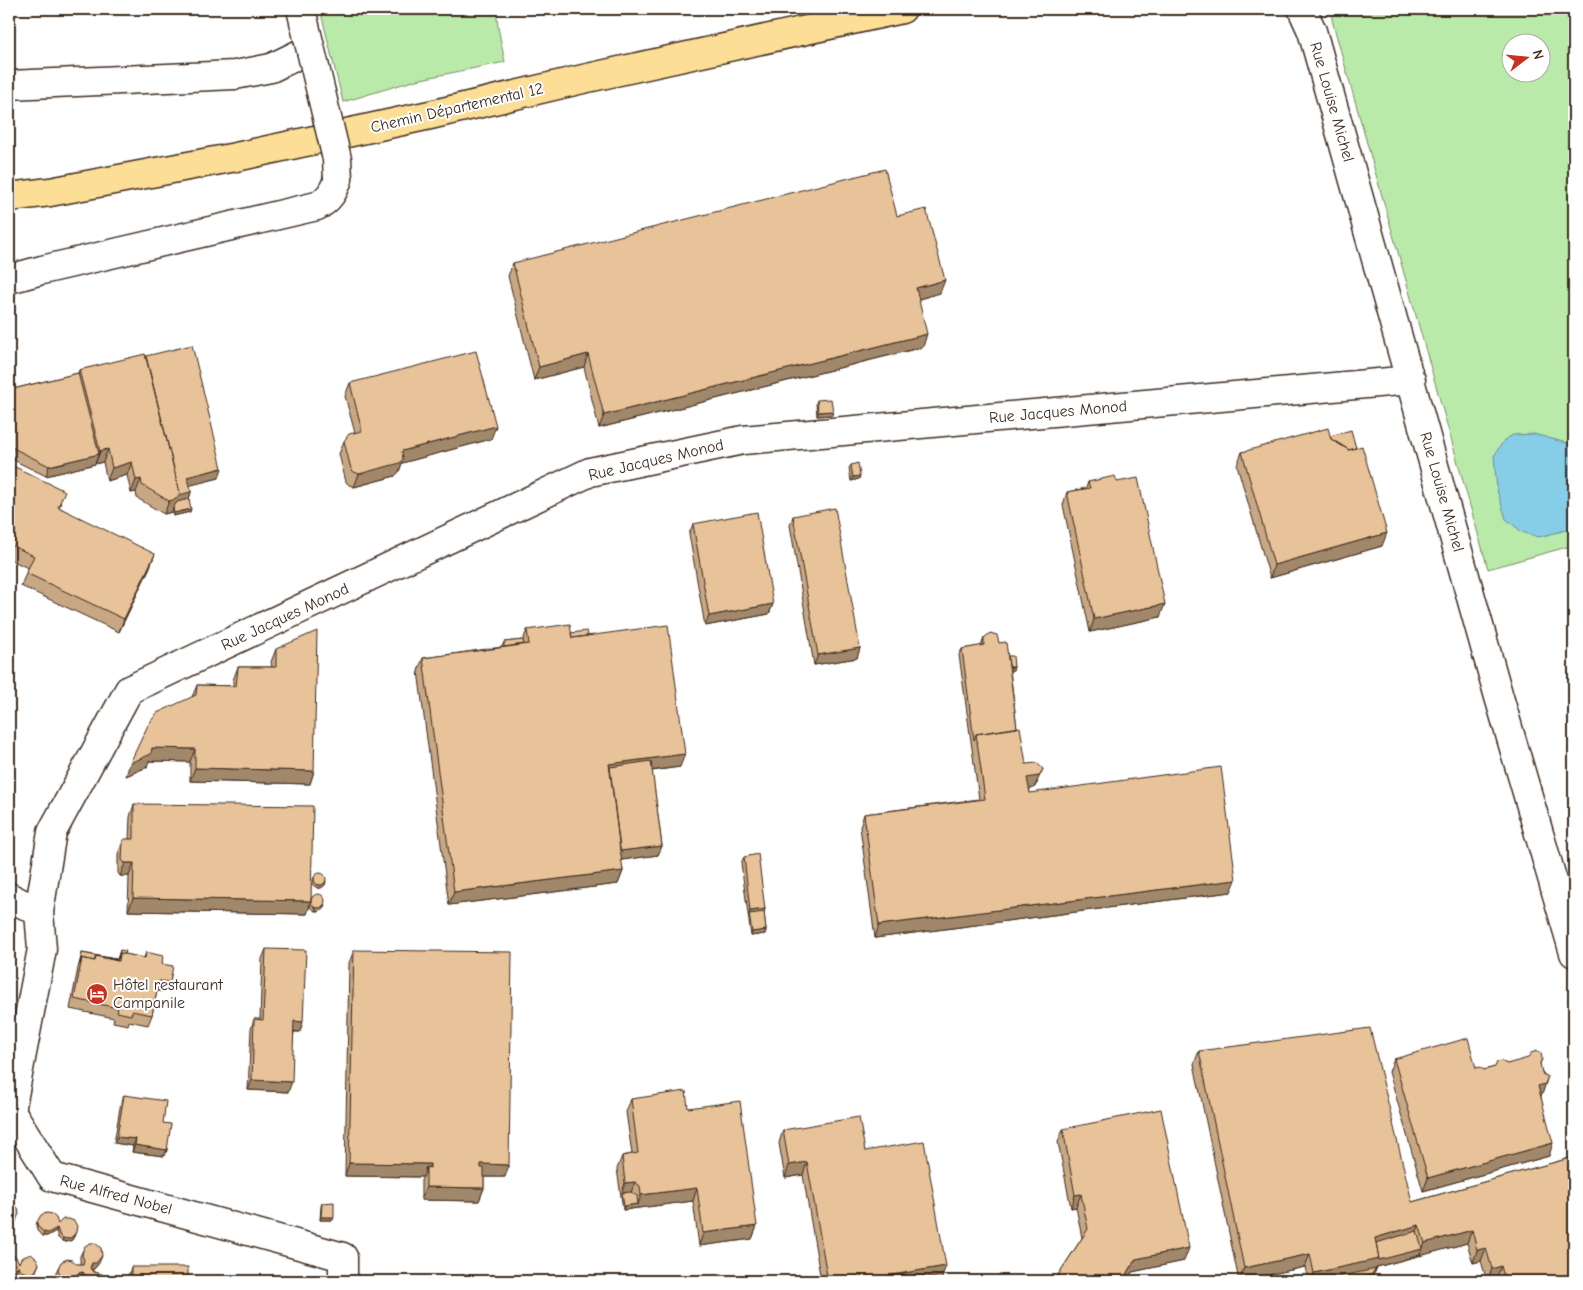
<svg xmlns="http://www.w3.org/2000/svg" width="1583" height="1290" font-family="'Comic Neue',sans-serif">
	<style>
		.green { fill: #baeaa9; stroke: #7a8a64; fill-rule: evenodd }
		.water { fill: #86cee7; stroke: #688c97 }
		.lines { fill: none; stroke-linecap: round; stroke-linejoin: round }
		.minor-casing { stroke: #3b2a1e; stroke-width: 31 }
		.major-casing { stroke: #3b2a1e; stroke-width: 31 }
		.minor { stroke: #fff; stroke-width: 28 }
		.major { stroke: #fdde96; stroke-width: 28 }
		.minor-bridge-casing { stroke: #3b2a1e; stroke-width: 31; stroke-linecap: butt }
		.minor-bridge { stroke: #fff; stroke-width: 28 }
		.wall { fill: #c8a784; stroke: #3b2a1e }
		.shaded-wall { fill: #a2886b; stroke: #3b2a1e }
		.building { fill: #e8c299; stroke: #3b2a1e }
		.labels { text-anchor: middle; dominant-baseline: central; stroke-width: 4; stroke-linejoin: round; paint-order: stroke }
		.street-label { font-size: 16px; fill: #3b2a1e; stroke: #fff }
		.poi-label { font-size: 16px; fill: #3b2a1e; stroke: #fff; text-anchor: start }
	</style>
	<rect width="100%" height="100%" fill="#fff"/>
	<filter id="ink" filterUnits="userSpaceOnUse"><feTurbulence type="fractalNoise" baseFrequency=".02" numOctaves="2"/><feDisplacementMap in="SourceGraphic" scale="10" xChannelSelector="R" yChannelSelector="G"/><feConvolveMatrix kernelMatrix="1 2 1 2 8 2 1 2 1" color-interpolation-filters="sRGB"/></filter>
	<g filter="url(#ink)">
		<!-- green -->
		<path class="green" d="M320 9H496L498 27 505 62 416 80 343 102Z
			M1332 9H1574V545L1488 569 1332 20ZM1510 42H1540V72H1510Z"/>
		<!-- water -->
		<path class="water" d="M1534 434 1574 445V528L1539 537 1522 532 1506 519 1497 490 1494 456 1504 440 1513 435Z"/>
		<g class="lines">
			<!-- minor casing -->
			<g class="minor-casing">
				<path id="minor" d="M1302 9 1312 31 1499 697 1574 953
					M9 85 235 75 271 68 310 49
					M9 279 42 270 317 206C329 200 334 191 338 179
					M9 897 39 912 42 949 11 1111 52 1177 343 1257V1281
					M39 912 52 832 129 690 590 472 743 440 1411 380"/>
			</g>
			<!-- major casing -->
			<g class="major-casing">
				<path id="major" d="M9 197 50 192 236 157 430 115 583 79 902 9"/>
			</g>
			<!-- minor -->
			<use href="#minor" class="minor"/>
			<!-- major -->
			<use href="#major" class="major"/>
			<!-- minor-bridge casing -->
			<g class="minor-bridge-casing">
				<path id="minor-bridge" d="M301 9 337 159 338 179"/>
			</g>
			<!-- minor-bridge -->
			<use href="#minor-bridge" class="minor-bridge"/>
		</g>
		<!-- wall -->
		<path class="wall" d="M897 216 940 293 919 299 923 347 599 428 584 367 534 380 508 276 513 263Z
			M146 356 219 478 190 485 191 492 189 499 190 512 173 516 172 512 164 514 137 498 136 492 131 493 127 475 107 481 103 462 46 476 9 458V390L78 373 79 370Z
			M350 383 491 439 402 463 399 472 395 476 354 487 349 485 346 482 339 454 344 441 355 433 345 396Z
			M817 400 832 415 817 416 816 403Z
			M1330 436 1382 546 1270 578 1237 465 1242 452Z
			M9 464 61 503 59 507 150 567 119 632 21 586 28 568 9 559Z
			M851 465 859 479 851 481 849 468Z
			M1088 482H1117L1160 617 1090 632 1063 505 1067 492 1086 488Z
			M793 516 860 648 857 658 814 665 790 525Z
			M693 524 773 604 769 614 705 626 689 534Z
			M527 630 571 633 588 636 680 767 652 771 662 846 658 855 621 860 623 871 618 884 449 905 418 671 423 658 502 647 504 642 523 640Z
			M984 638 999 643 1014 667 1013 670H1010L1017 728 1026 764 1038 782 1034 788 1029 789 1030 793 1231 892 875 938 860 827 864 814 979 799 959 655 962 649 981 646Z
			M276 649 314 771 310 784 190 781V762L149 761 147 767 126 776 192 697 197 685 233 686V680L238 667H272L271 662Z
			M134 804 325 905 323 908 319 912 315 911 310 907V904L307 914 128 911 129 876H120L118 873V854L123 841 129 839 130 817Z
			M744 857 765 909 764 912 766 930 765 934 751 936 741 863Z
			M314 877 326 881 325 885 321 888H317L313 885V880Z
			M266 949 300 1032H294L288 1092 248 1090 251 1029 254 1019H260L262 959Z
			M120 950 125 954 144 958 146 952 162 964 170 982 166 992 157 991 152 1015 148 1025 129 1021 128 1025 113 1022 114 1018 70 1009 78 968 82 953 117 959Z
			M354 950 505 1177H484V1188L479 1201 421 1200V1180L423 1177 345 1176 349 963Z
			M1199 1051 1412 1202 1570 1158 1574 1281H1497L1496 1279 1487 1281 1481 1261 1473 1263 1467 1243 1377 1267 1375 1272 1370 1279 1358 1281H1308L1305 1267 1239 1281 1194 1064Z
			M1394 1059 1484 1070 1507 1064 1542 1059 1540 1064 1541 1070 1547 1079 1541 1096 1549 1156 1423 1191 1389 1072Z
			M124 1095 163 1123 167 1150 164 1156 132 1152 133 1146 114 1143 121 1102Z
			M631 1099 688 1108 757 1226 752 1239 699 1246 693 1201 623 1210 617 1169 622 1156 632 1154 626 1112Z
			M1063 1129 1184 1261 1132 1272 1126 1281H1055L1058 1275 1082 1238 1076 1207 1071 1208 1058 1142Z
			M783 1130 865 1151 942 1276V1281H821L803 1175 785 1178 779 1143Z
			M322 1203 333 1220H320L321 1206Z
			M37 1222 58 1224 75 1235 72 1240 67 1242 62 1241 58 1238 56 1231 47 1236H43L37 1231 36 1225Z
			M83 1250 99 1263 94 1269 92 1270 105 1281H83L81 1279H75L74 1281H58L56 1277V1272L59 1266 81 1264 80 1262V1256Z
			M19 1263 34 1276 28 1278 20 1274 17 1269 12 1275Z
			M131 1267 188 1281H128V1277Z"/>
		<!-- shaded-wall -->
		<path class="shaded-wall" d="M945 280 940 293 911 301 916 288Z
			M927 334 923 347 599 428 604 415Z
			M588 354 584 367 534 380 539 367Z
			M833 411 832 415 817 416 818 412Z
			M496 426 491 439 402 463 399 472 395 476 354 487 359 474 402 451Z
			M108 449 103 462 95 464 100 451Z
			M99 454 95 464 46 476 49 466Z
			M132 462 127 475 107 481 112 468Z
			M222 468 219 478 184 487 187 477Z
			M860 476 859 479 851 481 853 477Z
			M141 479 136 492 131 493 136 480Z
			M191 492 188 502 173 508 172 512 164 514 169 501 180 493Z
			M191 509 190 512 173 516 174 513Z
			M1387 533 1382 546 1270 578 1274 565Z
			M155 554 150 567 119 632 124 619Z
			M773 604 769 614 705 626 709 616Z
			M1165 604 1160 617 1090 632 1094 619Z
			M860 648 857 658 814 665 818 655Z
			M1014 667 1013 670 1007 671 1008 668Z
			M152 748 195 749 190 762 149 761 147 767 126 776 130 763Z
			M685 754 680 767 610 776 609 764Z
			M195 768 314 771 310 784 190 781Z
			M1043 769 1034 788 1023 791 1027 778Z
			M662 846 658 855 615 861 619 851Z
			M125 863H134L129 876H120Z
			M623 871 618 884 449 905 454 892Z
			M1236 880 1231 892 875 938 879 925Z
			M326 881 325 885 321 888H317L318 885Z
			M133 898 311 901 307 914 128 911Z
			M325 905 323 908 319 912 315 911 316 908Z
			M765 909 763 915 749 914 750 911Z
			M766 930 765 934 751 936 752 932Z
			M294 1021 303 1022 300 1032 291 1031Z
			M1547 1079 1543 1092 1540 1097 1538 1086Z
			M252 1080 292 1082 288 1092 248 1090Z
			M117 1137 136 1139 133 1146 114 1143Z
			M1553 1143 1549 1156 1423 1191 1428 1178Z
			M135 1145 167 1150 164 1156 132 1152Z
			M807 1162 803 1175 785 1178 789 1165Z
			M349 1163 430 1164 426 1175V1167L423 1177 345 1176Z
			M481 1164 509 1165 505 1177H477Z
			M635 1182 630 1195 622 1193 625 1183Z
			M426 1187 484 1188 479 1201 421 1200Z
			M697 1188 693 1201 623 1210 624 1206 638 1204 641 1195Z
			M1081 1194 1076 1207 1071 1208 1075 1195Z
			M321 1217H334L333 1220H320Z
			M17 1218 16 1222 12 1225H9V1222Z
			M1574 1224V1235L1571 1225Z
			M1419 1225 1415 1238 1374 1250 1375 1238Z
			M757 1226 752 1239 699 1246 703 1233Z
			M57 1228 56 1231 47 1236H43L44 1232Z
			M1472 1230 1467 1243 1420 1256 1425 1243Z
			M76 1232 72 1240 67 1242 62 1241 63 1238Z
			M1189 1248 1184 1261 1132 1272 1126 1281H1123L1136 1259Z
			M1486 1248 1481 1261 1473 1263 1477 1250Z
			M1422 1249 1420 1255 1377 1267 1375 1272 1370 1279 1358 1281H1311L1314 1273Z
			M1310 1254 1305 1267 1239 1281 1244 1268Z
			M102 1256 99 1263 94 1269 90 1270 92 1263Z
			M39 1264 34 1276 28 1278 30 1274Z
			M18 1266 17 1269 12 1275H9V1272Z
			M946 1266 941 1279 928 1281H856Z
			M1501 1266 1496 1279 1487 1281 1492 1269Z
			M83 1272 81 1279H75L74 1281H66L67 1279 78 1273Z
			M943 1279 942 1281H929Z"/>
		<!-- building -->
		<path class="building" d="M885 169 897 216 926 209 945 280 916 288 927 334 604 415 588 354 539 367 513 263Z
			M192 345 222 468 187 477 191 492 179 495 180 493 146 356Z
			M476 351 496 426 402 451 403 459 400 463 359 474 354 472 351 469 344 441 349 434 362 431 350 383Z
			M145 354 180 493 176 499 169 501 142 485 141 479 136 480 132 462 112 468 108 449 100 451 79 370Z
			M78 373 99 454 49 466 9 446V390Z
			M831 399 833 411 818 412 817 400Z
			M1328 428 1331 439 1349 450 1362 446 1387 533 1274 565 1242 452Z
			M1351 430 1356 448 1349 450 1331 439 1330 436Z
			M858 463 860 476 853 477 851 465Z
			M9 464 65 491 58 507 155 554 124 619 26 573 34 556 9 544Z
			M1115 476 1117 482 1138 478 1165 604 1094 619 1067 492 1090 488 1088 482Z
			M189 499 191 509 174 513 173 508 177 502Z
			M835 508 860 648 818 655 793 516Z
			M757 512 773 604 709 616 693 524Z
			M570 624 572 638 668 625 685 754 609 764 623 871 454 892 423 658 529 644 527 630Z
			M317 631 314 771 195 768V749L152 748 151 754 130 763 148 725 157 713 196 695 197 685 236 686 238 667H276V649Z
			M587 631 588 636 572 638 571 633Z
			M990 633 997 635 999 643 1006 642 1017 728 976 734 974 740 962 649 984 645V638Z
			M523 640 524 644 504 647V642Z
			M1008 656H1013L1014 667H1009Z
			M1020 727 1026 764 1037 763 1043 769 1039 776 1027 778 1030 793 1221 767 1236 880 879 925 864 814 985 799 976 734Z
			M651 761 662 846 620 851 610 767Z
			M134 804 313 806 311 901 133 898 134 863H125L122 860 123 841 125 839H134Z
			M758 854 765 909 750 911 744 857Z
			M314 879a6 6 0 1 1 12 0a6 6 0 1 1-12 0Z
			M311 901a7 7 0 1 1 14 0a7 7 0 1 1-14 0Z
			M764 912 766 930 752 932 749 914Z
			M266 949 306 950 303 1022 294 1021 292 1082 252 1080 254 1019 263 1020Z
			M120 950 126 951 125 954 120 953 118 959Z
			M354 950 512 952 509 1165 481 1164V1168H484V1188L426 1187V1167L430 1168V1164L349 1163Z
			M146 952 163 956 162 964 173 966 170 982 159 981 152 1015 132 1011 131 1015 117 1012 118 1008 74 999 82 958 95 961 96 956 119 961 120 953 145 958Z
			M82 953 118 960V961L96 956 94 961 82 958 80 965Z
			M1370 1028 1412 1202 1570 1158 1574 1172V1224L1571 1225 1574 1236V1281H1505L1501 1266 1492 1269 1486 1248 1477 1250 1472 1230 1425 1243 1419 1225 1375 1238 1379 1259 1314 1273 1310 1254 1244 1268 1199 1051Z
			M1468 1038 1476 1068 1480 1067 1484 1070 1495 1067 1497 1062 1501 1061 1507 1064 1528 1058 1531 1053 1537 1051 1541 1053 1542 1059 1540 1063 1542 1074 1547 1076V1079L1545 1084 1538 1086 1553 1143 1428 1178 1394 1059Z
			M686 1091 688 1108 740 1101 757 1226 703 1233 697 1188 641 1195 640 1186 635 1182 625 1183 622 1156 638 1153 631 1099Z
			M124 1095 166 1101 163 1123 171 1124 167 1150 135 1145 136 1139 117 1137Z
			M1161 1109 1189 1248 1136 1259 1123 1281H1067L1058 1275 1088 1229 1081 1194 1075 1195 1063 1129Z
			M859 1117 865 1151 924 1141 946 1266 856 1281H828L807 1162 789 1165 783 1130Z
			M631 1192 637 1196 638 1204 624 1206 622 1193Z
			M334 1202V1217H321L322 1203Z
			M9 1203H12L18 1208 19 1214 17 1218 13 1222H9Z
			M47 1213 52 1214 56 1218 58 1224 63 1219H69L74 1221 77 1226 76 1232 73 1236 68 1239 63 1238 59 1234 57 1228 48 1233 44 1232 38 1227 37 1222 41 1215Z
			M1417 1231 1422 1249 1379 1260 1376 1243Z
			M90 1243H95L101 1248 102 1256 96 1263H92L90 1268 93 1272 102 1274 105 1281H86V1276L83 1272 78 1273 73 1278 67 1279 61 1276 58 1270 59 1266 61 1262 67 1259 72 1260 77 1264H83L84 1260 82 1255 83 1250 85 1246Z
			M9 1253H12L16 1257 19 1263 21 1258 31 1254 37 1259 39 1264 35 1272 30 1274 21 1271 18 1266 13 1271 9 1272Z
			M131 1267H188V1281H131Z
			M1376 1269 1371 1275 1358 1278 1356 1281H1317Z
			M942 1276 943 1279 929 1281H909Z"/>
	</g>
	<!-- icons -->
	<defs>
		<g id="hotel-disc" transform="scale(1.125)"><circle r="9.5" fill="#c8321e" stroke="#fff"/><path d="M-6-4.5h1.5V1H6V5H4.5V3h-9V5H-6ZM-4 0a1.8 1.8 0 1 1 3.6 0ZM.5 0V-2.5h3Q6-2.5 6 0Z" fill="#fff"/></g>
	</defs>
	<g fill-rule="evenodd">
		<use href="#hotel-disc" x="97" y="994"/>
	</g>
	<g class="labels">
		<!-- street labels -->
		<g class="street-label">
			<text transform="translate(1332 102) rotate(74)">Rue Louise Michel</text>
			<text transform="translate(457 108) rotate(-13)">Chemin Départemental 12</text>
			<text transform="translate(1058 412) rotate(-5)">Rue Jacques Monod</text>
			<text transform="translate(656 460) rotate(-13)">Rue Jacques Monod</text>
			<text transform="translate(1442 492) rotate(74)">Rue Louise Michel</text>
			<text transform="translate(285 617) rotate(-25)">Rue Jacques Monod</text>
			<text transform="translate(116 1195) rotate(15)">Rue Alfred Nobel</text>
		</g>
		<!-- poi labels -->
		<g class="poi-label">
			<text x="113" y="985">Hôtel restaurant<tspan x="113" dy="18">Campanile</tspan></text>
		</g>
	</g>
	<!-- margin -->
	<rect width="1583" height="1290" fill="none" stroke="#fff" stroke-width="30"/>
	<rect x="15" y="15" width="1553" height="1260" fill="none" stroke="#3b2a1e" stroke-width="2" filter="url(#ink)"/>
	<!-- north arrow -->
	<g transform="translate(1526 58) rotate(74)"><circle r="24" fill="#ffffff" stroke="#b1aaa5"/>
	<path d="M0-4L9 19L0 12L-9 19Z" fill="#c8321e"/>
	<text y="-8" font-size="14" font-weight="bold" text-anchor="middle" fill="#3b2a1e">N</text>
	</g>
</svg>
